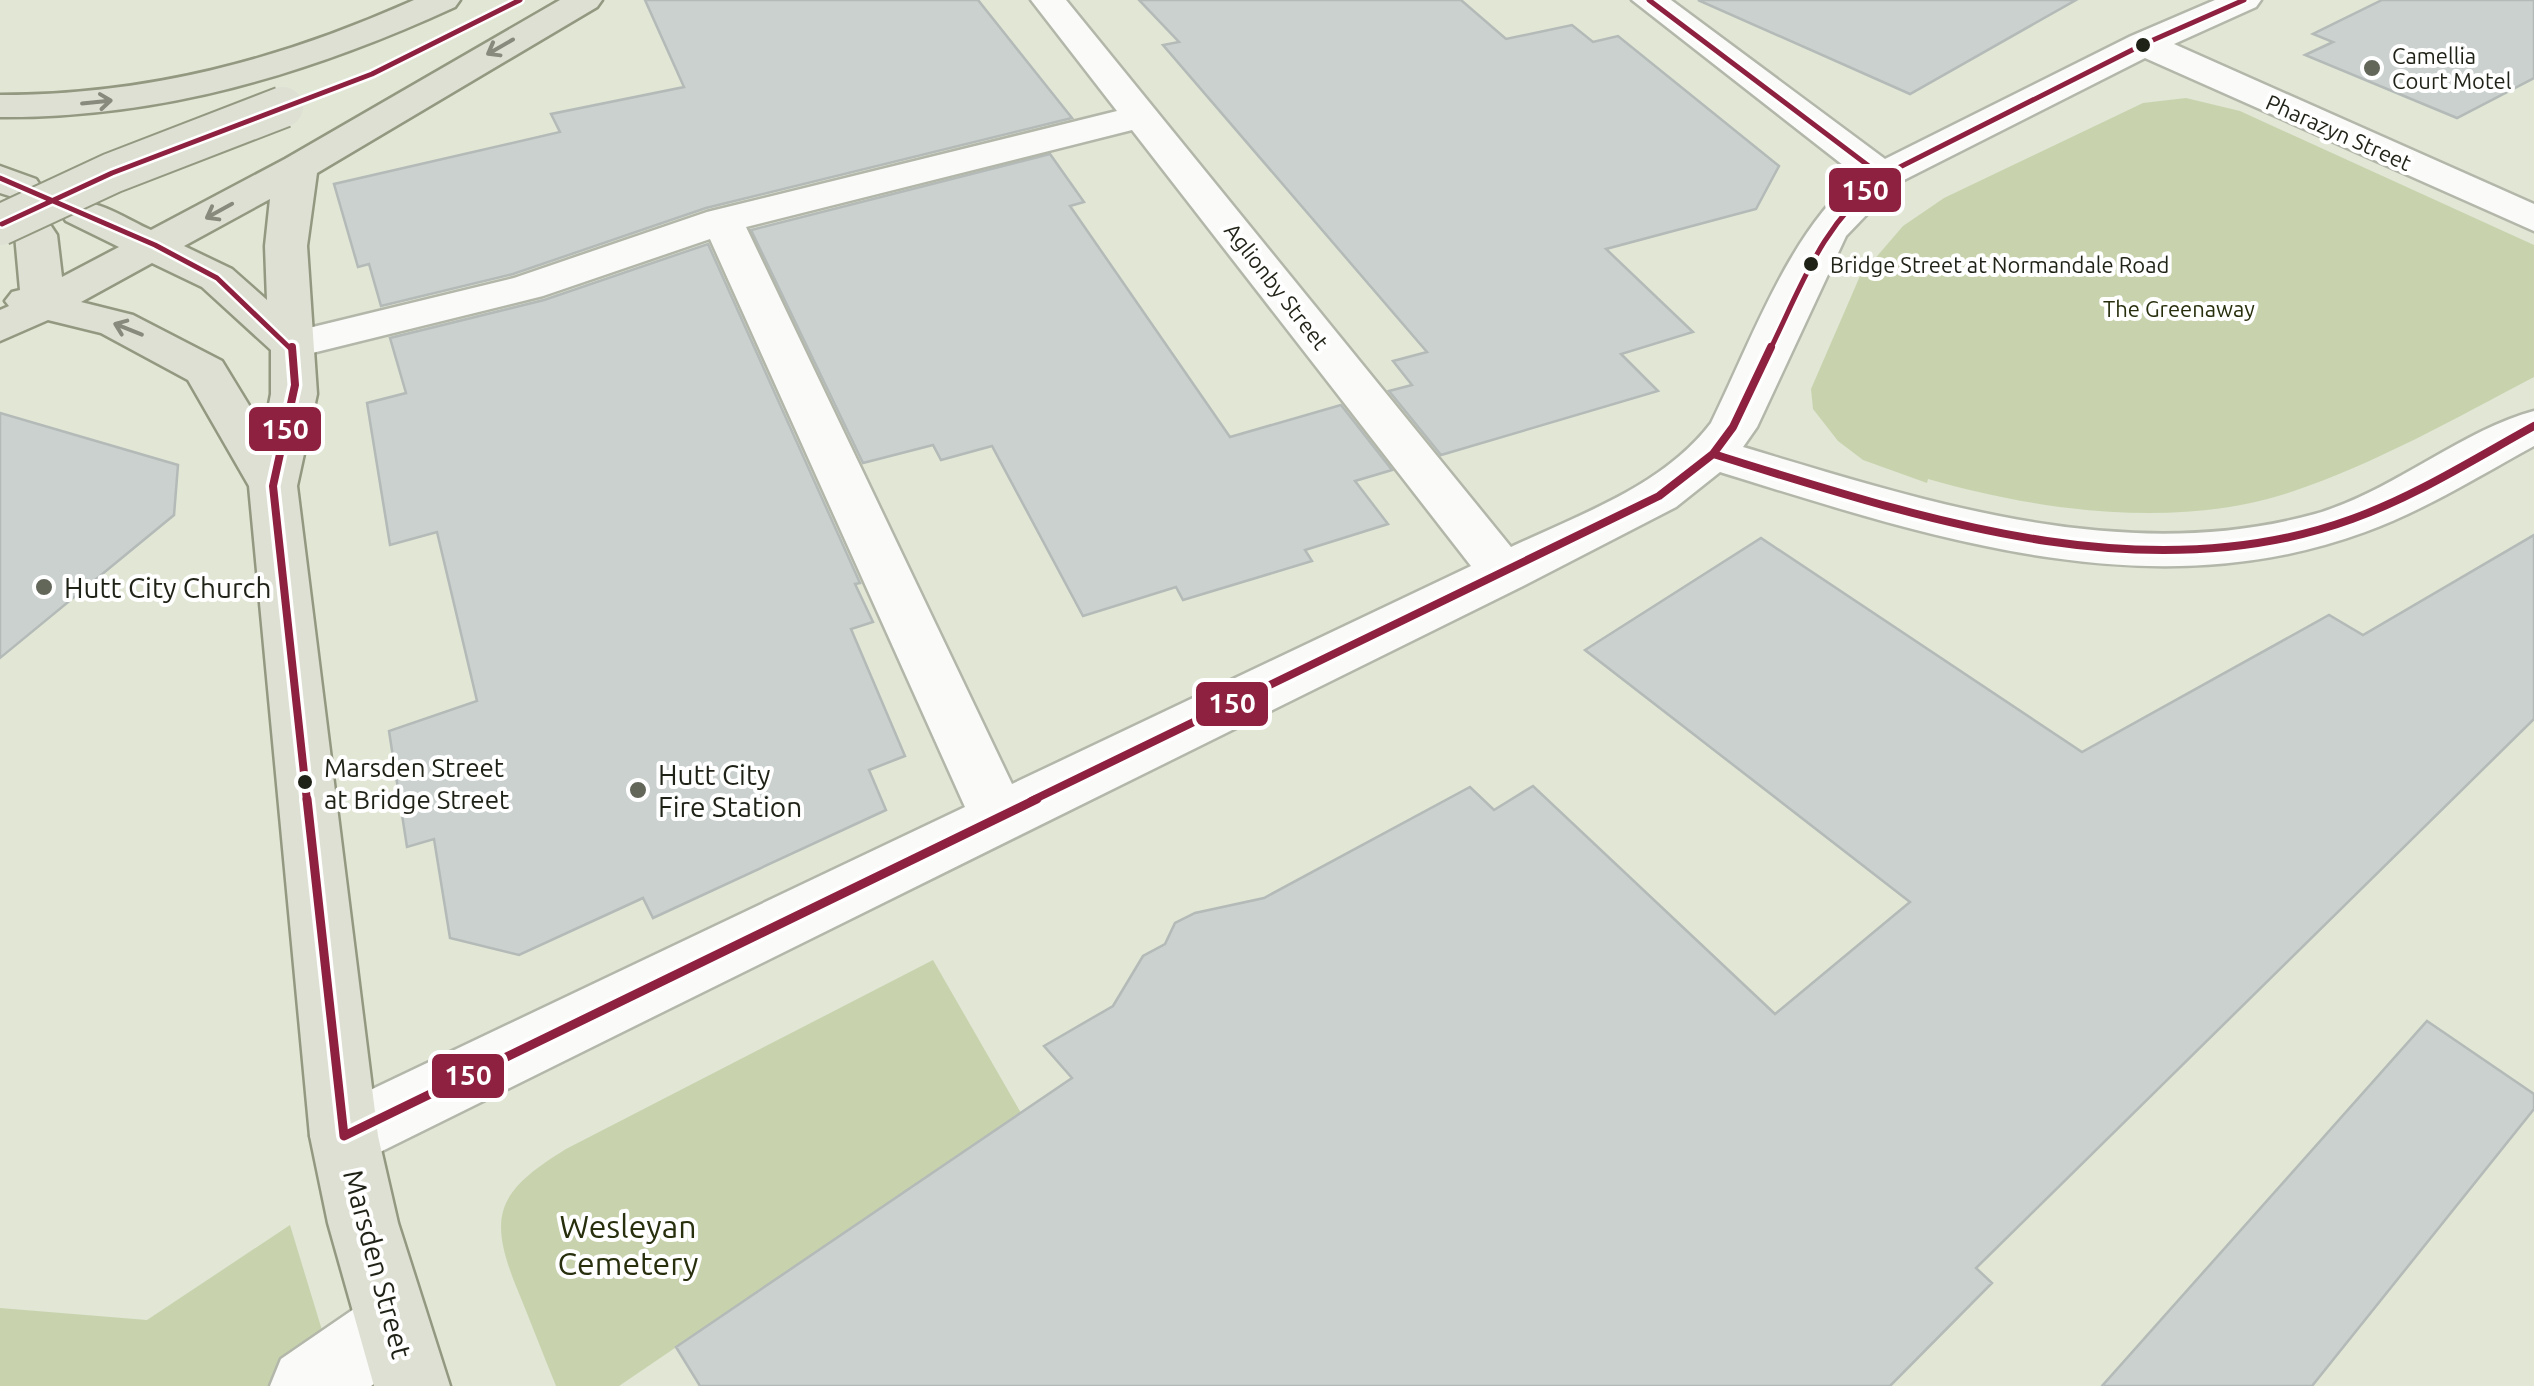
<svg xmlns="http://www.w3.org/2000/svg" width="2534" height="1386" font-family="Ubuntu,sans-serif">
	<style>
		.green { fill: #c8d3ae }
		.building { fill: #cad1ce; stroke: #b3bab7; stroke-width: 2.5 }
		.lines { fill: none; stroke-linecap: round; stroke-linejoin: round }
		.minor-casing { stroke: #b3b7aa; stroke-width: 5 }
		.major-casing { stroke: #939880; stroke-width: 5 }
		.minor { fill: #fafbf9; fill-rule: evenodd }
		.major { fill: #dde0d3; fill-rule: evenodd }
		.major-bridge-casing { stroke: #939880; stroke-width: 44; stroke-linecap: butt }
		.major-bridge { stroke: #dde0d3; stroke-width: 40 }
		.bus-1-far2-casing { stroke: #fff; stroke-width: 10 }
		.bus-1-far1-casing { stroke: #fff; stroke-width: 15 }
		.bus-1-casing { stroke: #fff; stroke-width: 16 }
		.bus-1-far2 { stroke: #8f2140; stroke-width: 5 }
		.bus-1-far1 { stroke: #8f2140; stroke-width: 8 }
		.bus-1 { stroke: #8f2140; stroke-width: 9 }
		.oneway { stroke: #888a7e }
		.bus-dot { fill: #1f2216; stroke: #fff; stroke-width: 4 }
		.poi-dot { fill: #636759; stroke: #fff; stroke-width: 4 }
		.labels { text-anchor: middle; dominant-baseline: central; stroke-width: 8; stroke-linejoin: round; paint-order: stroke }
		.far-poi-label { font-size: 22px; fill: #1f2216; stroke: #fff; text-anchor: start }
		.far-street-label { font-size: 22px; fill: #1f2216; stroke: #fff }
		.far-bus-label { font-size: 22px; fill: #1f2216; stroke: #fff; text-anchor: start }
		.far-park-label { font-size: 22px; fill: #272f0d; stroke: #fff }
		.bus-label { font-size: 26px; fill: #1f2216; stroke: #fff; text-anchor: start }
		.poi-label { font-size: 28px; fill: #1f2216; stroke: #fff; text-anchor: start }
		.street-label { font-size: 28px; fill: #1f2216; stroke: #fff }
		.near-park-label { font-size: 32px; fill: #272f0d; stroke: #fff }
		.line-badge { stroke: #fff; stroke-width: 4 }
		.badge-label { font-size: 28px; text-anchor: middle; font-weight: bold; fill: #fff }
	</style>
	<rect width="100%" height="100%" fill="#e1e6d5"/>
	<!-- green -->
	<path class="green" d="M2186 98 2240 111 2534 245V377C2456 418 2375 464 2291 492 2178 530 2040 511 1928 479L1927 483 1863 460 1838 441 1813 409 1811 389 1860 276 1903 226 1944 198 2143 103Z
		M933 960 1021 1113 619 1386H556C543 1354 531 1323 518 1291 487 1216 496 1192 566 1149Z
		M290 1225 339 1386H0V1308L147 1320Z"/>
	<!-- building -->
	<path class="building" d="M645 0H978L1072 118 706 208 513 274 381 306 369 264 358 267 334 184 560 132 551 114 684 87Z
		M1139 0H1461L1506 39 1572 25 1593 42 1618 36 1779 166 1756 209 1606 249 1693 332 1621 354 1658 391 1441 455 1389 391 1412 385 1393 361 1427 352 1163 45 1179 42Z
		M1698 0H2076L1910 94Z
		M2382 0H2534V78L2457 118 2305 55 2333 42 2313 34Z
		M1050 154 1084 202 1070 206 1230 437 1341 405 1392 470 1355 481 1388 524 1305 550 1312 561 1183 600 1176 587 1083 616 992 446 941 460 933 445 863 463 751 230Z
		M708 244 860 583 855 584 873 622 851 629 905 756 869 770 886 810 653 918 643 898 519 955 450 938 434 839 407 847 389 731 477 701 437 532 390 545 367 403 406 393 390 338 544 300Z
		M0 413 178 465 174 515 0 658Z
		M2534 535V719L1976 1268 1992 1283 1890 1386H700L676 1347 1072 1078 1044 1046 1113 1006 1143 956 1165 944 1175 923 1195 913 1264 898 1470 787 1494 810 1533 786 1775 1014 1910 902 1585 650 1761 538 2082 752 2329 615 2363 635Z
		M2427 1021 2534 1094V1109L2312 1386H2102Z"/>
	<g class="lines">
		<!-- minor casing -->
		<g class="minor-casing">
			<path id="minor" d="M1031 0H1066L1511 547C1581 514 1663 486 1711 423 1751 342 1788 234 1857 176L1632 0H1671L1885 159 2131 36 2215 0H2261L2256 7 2174 44 2534 204V231L2145 58 1896 184 1846 236 1757 427 1743 447C1927 502 2123 567 2315 514 2392 492 2462 430 2534 411V446C2479 476 2425 510 2365 532 2150 611 1929 537 1720 472L1676 507 1523 586 368 1158 344 1167 320 1158 310 1136 320 1114 965 807 710 239 543 296 292 358 276 354 270 345 276 336 514 278 707 212 1117 111ZM1132 130 1471 566 1012 784 746 227Z
				M393 1290 419 1300 430 1326 419 1352 371 1386H270L281 1359 367 1300Z"/>
		</g>
		<!-- major casing -->
		<g class="major-casing">
			<path id="major" d="M414 0H460L455 7C309 74 162 118 0 117V95C147 95 280 60 414 0Z
				M560 0H602L597 7 317 173 307 246 317 394 297 486 378 1136 398 1223 450 1386H374L328 1223 310 1136 249 486 188 380 101 333 48 320 0 341V310L9 306 5 301 12 292 20 290 15 235 21 226 36 223 51 226 57 235 62 277 119 247 66 221 60 212 66 203C95 196 124 218 151 230L285 159ZM270 199 265 246 267 300 232 269 184 246ZM152 263 202 287 271 350V394L264 430 222 361 133 315 81 302Z
				M0 166 36 179 42 188 36 197 22 200 0 193Z"/>
		</g>
		<!-- minor -->
		<use href="#minor" class="minor"/>
		<!-- major -->
		<use href="#major" class="major"/>
		<!-- major-bridge casing -->
		<g class="major-bridge-casing">
			<path id="major-bridge" d="M0 225 112 173 283 107"/>
		</g>
		<!-- major-bridge -->
		<use href="#major-bridge" class="major-bridge"/>
		<!-- bus-1-far2 casing -->
		<g class="bus-1-far2-casing">
			<path id="bus-1-far2" d="M1649 0 1882 176
				M0 178 155 245 217 278 292 350
				M2 224 112 173 372 74 520 0
				M1770 350C1804 280 1821 227 1882 176L2144 44 2244 0"/>
		</g>
		<!-- bus-1-far1 casing -->
		<g class="bus-1-far1-casing">
			<path id="bus-1-far1" d="M292 347 295 385 273 486 307 801
				M1713 454C1914 516 2143 595 2352 519 2416 496 2474 459 2534 426
				M1031 801 1659 496 1713 454 1733 427 1771 347"/>
		</g>
		<!-- bus-1 casing -->
		<g class="bus-1-casing">
			<path id="bus-1" d="M307 799 344 1136 1037 799"/>
		</g>
		<!-- bus-1-far2 -->
		<use href="#bus-1-far2" class="bus-1-far2"/>
		<!-- bus-1-far1 -->
		<use href="#bus-1-far1" class="bus-1-far1"/>
		<!-- bus-1 -->
		<use href="#bus-1" class="bus-1"/>
	</g>
	<!-- one-way arrows -->
	<defs><path id="oneway-shaft" d="M-6 0H5M1.5-3L5.5 0L1.5 3" fill="none" stroke-width="1.6" stroke-linecap="round" stroke-linejoin="round" transform="scale(2.5)"/></defs>
	<g class="oneway">
		<use href="#oneway-shaft" transform="translate(500 47) rotate(150)"/>
		<use href="#oneway-shaft" transform="translate(97 102) rotate(-6)"/>
		<use href="#oneway-shaft" transform="translate(219 211) rotate(151)"/>
		<use href="#oneway-shaft" transform="translate(128 329) rotate(-158)"/>
	</g>
	<!-- markers -->
	<g class="bus-dot">
		<circle cx="2143" cy="45" r="9"/>
		<circle cx="1811" cy="264" r="9"/>
		<circle cx="305" cy="782" r="9"/>
	</g>
	<g class="poi-dot">
		<circle cx="2372" cy="68" r="10"/>
		<circle cx="44" cy="587" r="10"/>
		<circle cx="638" cy="790" r="10"/>
	</g>
	<g class="labels">
		<!-- far-poi labels -->
		<g class="far-poi-label">
			<text x="2392" y="55">Camellia<tspan x="2392" dy="25">Court Motel</tspan></text>
		</g>
		<!-- far-street labels -->
		<g class="far-street-label">
			<text transform="translate(2339 132) rotate(24)">Pharazyn Street</text>
			<text transform="translate(1277 286) rotate(52)">Aglionby Street</text>
		</g>
		<!-- far-bus labels -->
		<g class="far-bus-label">
			<text x="1830" y="264">Bridge Street at Normandale Road</text>
		</g>
		<!-- far-park labels -->
		<g class="far-park-label">
			<text x="2179" y="308">The Greenaway</text>
		</g>
		<!-- bus labels -->
		<g class="bus-label">
			<text x="324" y="767">Marsden Street<tspan x="324" dy="32">at Bridge Street</tspan></text>
		</g>
		<!-- poi labels -->
		<g class="poi-label">
			<text x="64" y="587">Hutt City Church</text>
			<text x="658" y="774">Hutt City<tspan x="658" dy="32">Fire Station</tspan></text>
		</g>
		<!-- street labels -->
		<g class="street-label">
			<text transform="translate(378 1264) rotate(75)">Marsden Street</text>
		</g>
		<!-- near-park labels -->
		<g class="near-park-label">
			<text x="628" y="1226">Wesleyan<tspan x="628" dy="37">Cemetery</tspan></text>
		</g>
	</g>
	<g class="line-badge">
		<rect x="1827" y="166" width="76" height="48" rx="10" fill="#8f2140"/>
		<rect x="247" y="405" width="76" height="48" rx="10" fill="#8f2140"/>
		<rect x="1194" y="680" width="76" height="48" rx="10" fill="#8f2140"/>
		<rect x="430" y="1052" width="76" height="48" rx="10" fill="#8f2140"/>
	</g>
	<g class="badge-label">
		<text x="1865" y="200">150</text>
		<text x="285" y="439">150</text>
		<text x="1232" y="713">150</text>
		<text x="468" y="1085">150</text>
	</g>
</svg>
